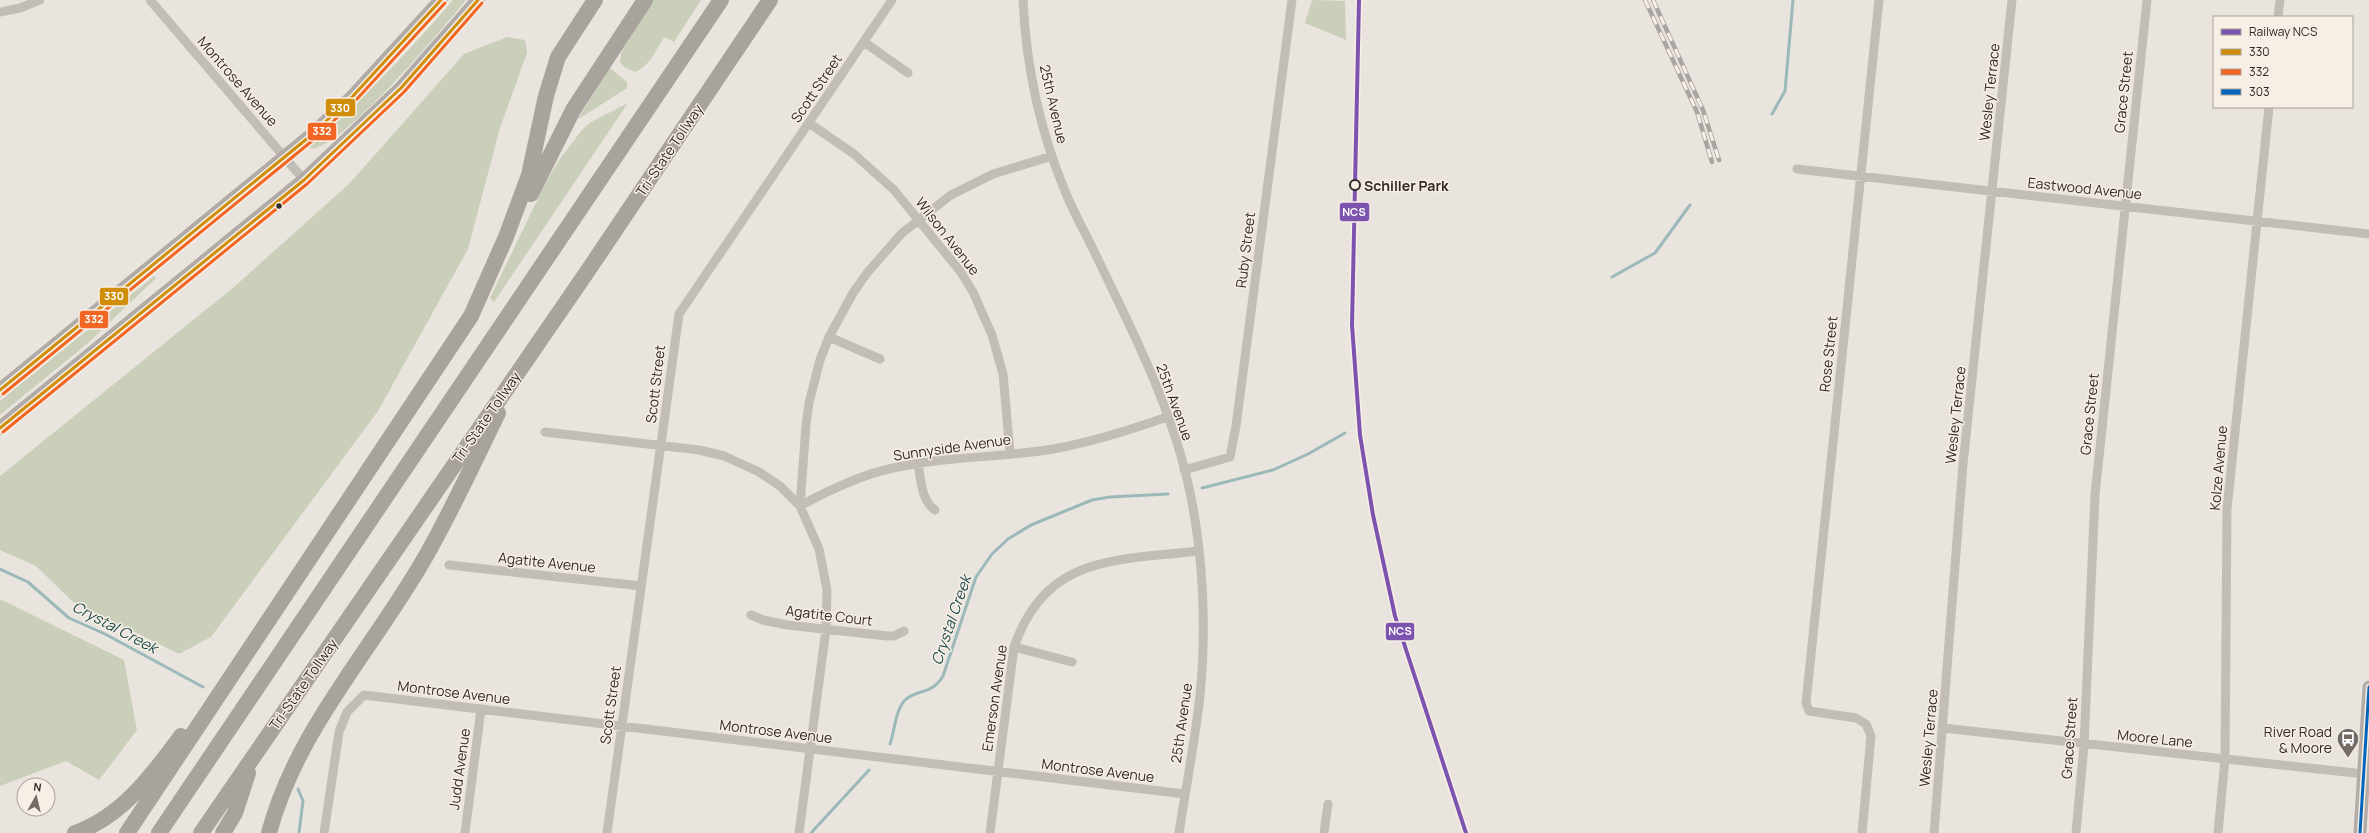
<svg xmlns="http://www.w3.org/2000/svg" width="2369" height="833" font-family="Manrope,sans-serif">
	<style>
		.green { fill: #cacfb9 }
		.lines { fill: none; stroke-linecap: round; stroke-linejoin: round }
		.stream { stroke: #9cb9ba; stroke-width: 3 }
		.minor { stroke: #c3bdb7; stroke-width: 9 }
		.secondary { stroke: #b3ada8; stroke-width: 13 }
		.primary { stroke: #b1aba7; stroke-width: 14 }
		.motorway { stroke: #a9a39d; stroke-width: 16 }
		.rail-casing { stroke: #aaa5a2; stroke-width: 4.5 }
		.rail { stroke: #f7efe5; stroke-width: 3; stroke-dasharray: 9; stroke-linecap: butt }
		.bus-1-casing { stroke: #f7efe5; stroke-width: 6 }
		.bus-2-casing { stroke: #f7efe5; stroke-width: 6 }
		.bus-3-casing { stroke: #f7efe5; stroke-width: 6 }
		.bus-1 { stroke: #d08d08; stroke-width: 3 }
		.bus-2 { stroke: #f26522; stroke-width: 3 }
		.bus-3 { stroke: #0065bd; stroke-width: 3 }
		.rail-1-casing { stroke: #f7efe5; stroke-width: 7 }
		.rail-1 { stroke: #7c53af; stroke-width: 4 }
		.stop-dot { fill: #f7efe5; stroke: #332a26; stroke-width: 2 }
		.bus-dot { fill: #332a26; stroke: #f7efe5; stroke-width: 1.5 }
		.labels { text-anchor: middle; dominant-baseline: central; stroke-width: 3; stroke-linejoin: round; paint-order: stroke }
		.street-label { font-size: 14px; fill: #332a26; stroke: #f7efe5 }
		.stop-label { font-size: 14px; font-weight: bold; fill: #332a26; stroke: #f7efe5; text-anchor: start }
		.poi-label { font-size: 14px; fill: #332a26; stroke: #f7efe5; text-anchor: end }
		.water-label { font-size: 15px; font-style: italic; fill: #1f4d51; stroke: #f7efe5 }
		.line-badge { stroke: #f7efe5; stroke-width: 1.5 }
		.badge-label { font-size: 11px; text-anchor: middle; font-weight: bold; fill: #fff }
	</style>
	<rect width="100%" height="100%" fill="#eae4de"/>
	<!-- green -->
	<path class="green" d="M453 0H466C442 29 344 147 311 149V146C361 100 409 52 453 0Z
		M651 0H701L674 42 664 37C656 50 650 66 635 72L624 67 620 62 621 53Z
		M1312 0 1345 1 1346 40 1305 23Z
		M507 37 525 40 527 53 500 128 468 249 378 411 211 637 179 654 72 601 36 566 0 550V476L234 287 350 183 464 54Z
		M610 68 627 82V88L577 120Z
		M628 103 494 302 490 298 546 182 560 159 581 131 591 122Z
		M154 276 156 278 88 343 0 415V401Z
		M0 599 124 660 137 730 99 780 66 761 0 786Z"/>
	<g class="lines">
		<!-- stream -->
		<path class="stream" d="M1772 114 1785 91 1793 0
			M1612 277 1655 253 1690 205
			M1202 488 1273 470 1308 454 1345 433
			M0 569 28 582 69 618 105 634 203 687
			M890 744C895 730 895 711 905 700 918 688 931 696 943 676L976 577 992 554 1008 539 1031 525 1092 500 1110 497 1168 494
			M298 789 303 801 299 833
			M811 833 869 770"/>
		<!-- minor -->
		<path class="minor" d="M150 0 304 180
			M1023 0C1026 64 1040 131 1065 191 1072 209 1082 227 1091 245 1127 320 1168 398 1187 479 1203 546 1207 626 1200 695 1195 741 1186 787 1179 833
			M0 12 20 8 40 0
			M2278 17 2280 0
			M864 42 908 73
			M809 123 854 154 894 190 960 271 973 292 992 335 1003 374 1010 453
			M1797 169 2369 234
			M829 337 880 359
			M545 432 699 450 724 456 759 472 780 486 800 506C829 490 860 475 893 468 946 456 1000 458 1053 449 1093 442 1130 430 1167 417
			M918 463C921 480 921 500 935 510
			M1184 470 1230 457 1236 426 1292 0
			M449 565 641 586
			M751 615 763 620 787 625 887 636H894L904 631
			M1014 647 1072 662
			M1943 728 2364 774
			M324 833 339 732 347 712 364 695 1185 794
			M465 833 481 709
			M607 833 679 314 892 0
			M799 833 826 629 827 590 819 549 800 506 806 425 809 403 820 360 829 337 853 293 867 273 902 233 951 195 993 174 1052 156
			M990 833 1014 647C1046 554 1116 561 1198 551
			M1324 833 1328 804
			M1862 833 1871 736 1866 724 1856 718 1809 711 1806 703 1879 0
			M1934 833 1963 464 2012 0
			M2076 833 2084 745 2095 495 2147 0
			M2218 833 2225 759 2227 509 2269 107"/>
		<!-- secondary -->
		<path class="secondary" d="M2360 833 2369 687"/>
		<!-- primary -->
		<path class="primary" d="M0 390 309 137 353 96 441 0
			M0 428 304 180 401 88 478 0"/>
		<!-- motorway -->
		<path class="motorway" d="M531 194 573 110 645 0
			M75 833C122 817 153 774 181 736
			M127 833 471 316 506 237 529 175 546 96 558 57 595 0
			M159 833 721 0
			M201 833 587 272 770 0
			M223 833 235 813 248 773
			M269 833C296 731 371 651 423 561 451 513 474 462 498 413"/>
		<!-- rail casing -->
		<g class="rail-casing">
			<path id="rail" d="M1645 0 1697 112 1712 162
				M1653 0 1703 110 1719 160"/>
		</g>
		<!-- rail -->
		<use href="#rail" class="rail"/>
		<!-- bus-1 casing -->
		<g class="bus-1-casing">
			<path id="bus-1" d="M0 390 309 137 353 96 441 0
				M0 428 304 180 401 88 478 0"/>
		</g>
		<!-- bus-2 casing -->
		<g class="bus-2-casing">
			<path id="bus-2" d="M3 394 312 141 357 99 445 3
				M3 432 307 184 404 92 482 3"/>
		</g>
		<!-- bus-3 casing -->
		<g class="bus-3-casing">
			<path id="bus-3" d="M2360 833 2369 687"/>
		</g>
		<!-- bus-1 -->
		<use href="#bus-1" class="bus-1"/>
		<!-- bus-2 -->
		<use href="#bus-2" class="bus-2"/>
		<!-- bus-3 -->
		<use href="#bus-3" class="bus-3"/>
		<!-- rail-1 casing -->
		<g class="rail-1-casing">
			<path id="rail-1" d="M1359 0 1352 325 1360 435 1373 515 1395 616 1466 833"/>
		</g>
		<!-- rail-1 -->
		<use href="#rail-1" class="rail-1"/>
	</g>
	<!-- icons -->
	<defs>
		<g id="bus-pin" transform="scale(1.15)"><path d="M0 17L-7.5 6A9.5 9.5 0 1 1 7.5 6Z" fill="#736b66" stroke="#f7efe5"/><path d="M-5-6H5V4H4V6H2V4H-2V6H-4V4H-5ZM-3.5-4V0h7V-4ZM-3.5 1.2v1.5H-2V1.2ZM2 1.2v1.5H3.5V1.2Z" fill="#fff"/></g>
	</defs>
	<g fill-rule="evenodd">
		<use href="#bus-pin" x="2348" y="739"/>
	</g>
	<!-- markers -->
	<circle class="stop-dot" cx="1355" cy="185" r="5"/>
	<circle class="bus-dot" cx="279" cy="206" r="3.5"/>
	<g class="labels">
		<!-- street labels -->
		<g class="street-label">
			<text transform="translate(238 81) rotate(49)">Montrose Avenue</text>
			<text transform="translate(816 88) rotate(-56)">Scott Street</text>
			<text transform="translate(1989 92) rotate(-84)">Wesley Terrace</text>
			<text transform="translate(2123 92) rotate(-84)">Grace Street</text>
			<text transform="translate(1054 104) rotate(77)">25th Avenue</text>
			<text transform="translate(669 150) rotate(-56)">Tri-State Tollway</text>
			<text transform="translate(2085 188) rotate(6)">Eastwood Avenue</text>
			<text transform="translate(948 236) rotate(52)">Wilson Avenue</text>
			<text transform="translate(1245 250) rotate(-83)">Ruby Street</text>
			<text transform="translate(1828 354) rotate(-84)">Rose Street</text>
			<text transform="translate(655 384) rotate(-83)">Scott Street</text>
			<text transform="translate(1175 402) rotate(70)">25th Avenue</text>
			<text transform="translate(2089 414) rotate(-84)">Grace Street</text>
			<text transform="translate(1955 415) rotate(-84)">Wesley Terrace</text>
			<text transform="translate(486 417) rotate(-55)">Tri-State Tollway</text>
			<text transform="translate(952 447) rotate(-8)">Sunnyside Avenue</text>
			<text transform="translate(2218 468) rotate(-85)">Kolze Avenue</text>
			<text transform="translate(547 562) rotate(6)">Agatite Avenue</text>
			<text transform="translate(829 615) rotate(7)">Agatite Court</text>
			<text transform="translate(303 684) rotate(-55)">Tri-State Tollway</text>
			<text transform="translate(454 692) rotate(7)">Montrose Avenue</text>
			<text transform="translate(994 698) rotate(-82)">Emerson Avenue</text>
			<text transform="translate(610 705) rotate(-82)">Scott Street</text>
			<text transform="translate(1181 723) rotate(-82)">25th Avenue</text>
			<text transform="translate(776 731) rotate(7)">Montrose Avenue</text>
			<text transform="translate(1928 738) rotate(-85)">Wesley Terrace</text>
			<text transform="translate(2069 738) rotate(-86)">Grace Street</text>
			<text transform="translate(2155 738) rotate(6)">Moore Lane</text>
			<text transform="translate(459 769) rotate(-82)">Judd Avenue</text>
			<text transform="translate(1098 770) rotate(7)">Montrose Avenue</text>
		</g>
		<!-- stop labels -->
		<g class="stop-label">
			<text x="1364" y="185">Schiller Park</text>
		</g>
		<!-- poi labels -->
		<g class="poi-label">
			<text x="2332" y="731">River Road<tspan x="2332" dy="16">&amp; Moore</tspan></text>
		</g>
		<!-- water labels -->
		<g class="water-label">
			<text transform="translate(951 620) rotate(-71)">Crystal Creek</text>
			<text transform="translate(115 627) rotate(28)">Crystal Creek</text>
		</g>
	</g>
	<g class="line-badge">
		<rect x="325" y="98" width="31" height="19" rx="4" fill="#d08d08"/>
		<rect x="307" y="122" width="30" height="19" rx="4" fill="#f26522"/>
		<rect x="1339" y="202" width="31" height="20" rx="4" fill="#7c53af"/>
		<rect x="99" y="287" width="30" height="19" rx="4" fill="#d08d08"/>
		<rect x="79" y="310" width="30" height="19" rx="4" fill="#f26522"/>
		<rect x="1385" y="622" width="30" height="19" rx="4" fill="#7c53af"/>
	</g>
	<g class="badge-label">
		<text x="340" y="112">330</text>
		<text x="322" y="135">332</text>
		<text x="1354" y="216">NCS</text>
		<text x="114" y="300">330</text>
		<text x="94" y="323">332</text>
		<text x="1400" y="635">NCS</text>
	</g>
	<!-- legend -->
	<rect x="2213" y="16" width="140" height="92" fill="#f7efe5" stroke="#a9a099"/>
	<rect x="2221" y="29" width="20" height="6" fill="#7c53af" stroke="#a9a099"/>
	<text x="2249" y="36" font-size="12" fill="#332a26">Railway NCS</text>
	<rect x="2221" y="49" width="20" height="6" fill="#d08d08" stroke="#a9a099"/>
	<text x="2249" y="56" font-size="12" fill="#332a26">330</text>
	<rect x="2221" y="69" width="20" height="6" fill="#f26522" stroke="#a9a099"/>
	<text x="2249" y="76" font-size="12" fill="#332a26">332</text>
	<rect x="2221" y="89" width="20" height="6" fill="#0065bd" stroke="#a9a099"/>
	<text x="2249" y="96" font-size="12" fill="#332a26">303</text>
	<!-- north arrow -->
	<g transform="translate(36 797) rotate(8)"><circle r="19" fill="#f7efe5" stroke="#a9a099"/>
	<path d="M0-3L7 15L0 10L-7 15Z" fill="#736b66"/>
	<text y="-6" font-size="11" font-weight="bold" text-anchor="middle" fill="#332a26">N</text>
	</g>
</svg>
